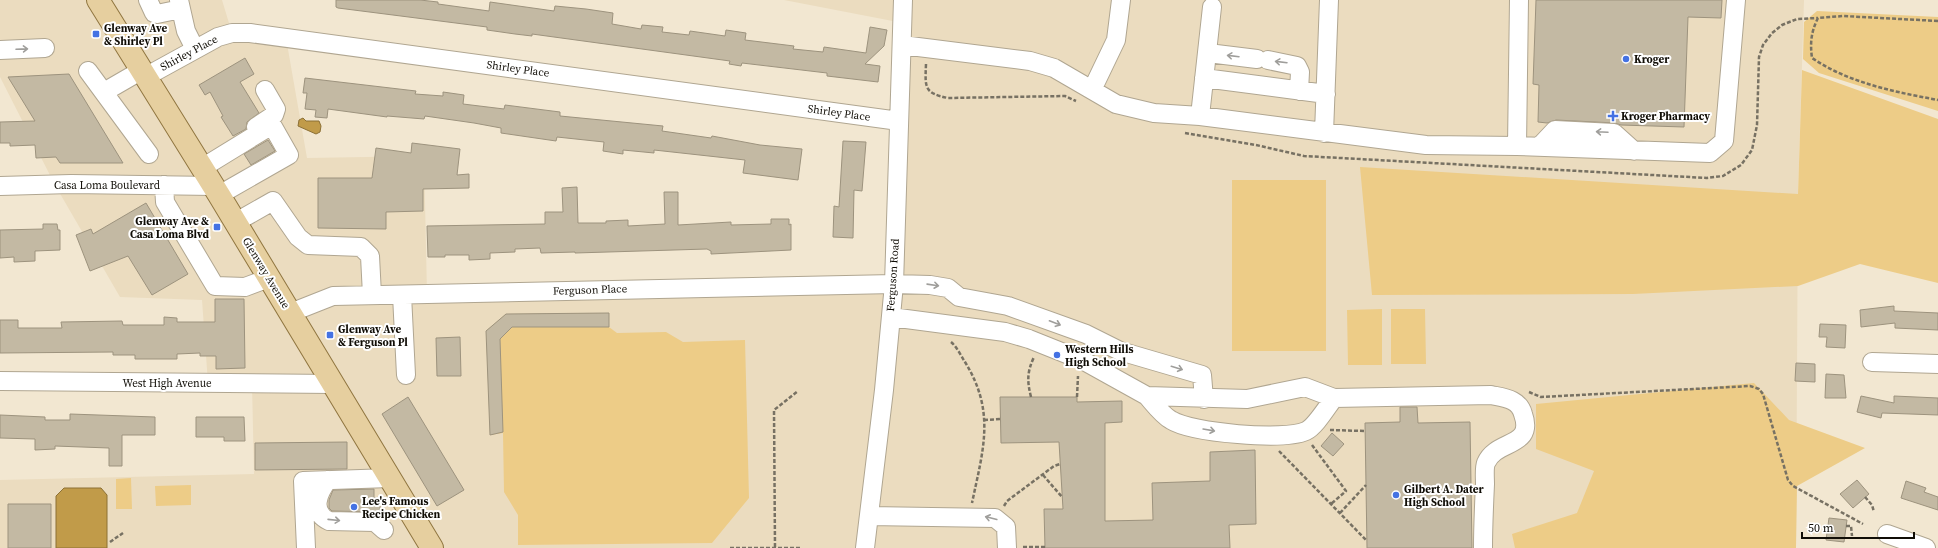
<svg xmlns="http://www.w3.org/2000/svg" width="1938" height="548" font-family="'Source Serif 4',serif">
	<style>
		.built { fill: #ebdcbf }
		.green { fill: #edcc87 }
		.water { fill: #c19b49; stroke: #8c7035 }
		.building { fill: #c3b9a3; stroke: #9d937e }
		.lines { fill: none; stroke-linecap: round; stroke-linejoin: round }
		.minor-casing { stroke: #b0a691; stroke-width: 20 }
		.major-casing { stroke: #907640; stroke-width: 24 }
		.path { stroke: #777163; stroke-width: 2.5; stroke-dasharray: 4 2; stroke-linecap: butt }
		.minor { stroke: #fff; stroke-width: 18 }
		.major { stroke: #e6cf9f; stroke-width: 22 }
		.oneway { stroke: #9f9e9b }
		.poi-dot { fill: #4472e3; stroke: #fff; stroke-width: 1.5 }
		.labels { text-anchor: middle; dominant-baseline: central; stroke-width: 4; stroke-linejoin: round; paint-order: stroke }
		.poi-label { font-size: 11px; font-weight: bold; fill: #100d06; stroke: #fff; text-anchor: start }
		.street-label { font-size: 11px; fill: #100d06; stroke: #fff }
	</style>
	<rect width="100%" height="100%" fill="#f2e7d1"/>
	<!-- built -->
	<path class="built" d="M0 0H222L232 33 286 38 307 158 424 156 427 294 893 284 903 23 784 0H1804L1798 194 1796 548H0V480L254 474 252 384 208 383 202 300 120 297 55 185 0 77Z"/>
	<!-- green -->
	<path class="green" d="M1817 11 1938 17V111L1819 73 1803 59 1804 22Z
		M1802 70 1938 119V283L1860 264 1798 286 1633 294 1372 295 1360 167 1798 194Z
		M1232 180H1326V351H1232Z
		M1382 309V365H1348L1347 310Z
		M1391 309H1425L1426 364H1391Z
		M609 313V327L617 333 666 332 683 342 745 340 749 498 712 543 518 545V515L504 492 503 433 490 435 486 331 506 314Z
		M1754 383 1789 420 1865 448 1797 486 1796 548H1515L1512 534 1577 513 1594 471 1536 449V404Z
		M131 478 132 509H116V479Z
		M191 485V505L156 506 155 486Z"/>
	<!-- water -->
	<path class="water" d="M303 118 306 121H319L321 126 320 132 316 134 298 126 299 120Z
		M64 488H101L107 495V548H56V496Z"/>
	<!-- building -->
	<path class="building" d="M336 0H420L438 2V4L489 11 490 2 554 11 555 6 586 9 613 13 612 24 641 29 642 25 663 27 662 32 689 35 690 31 725 36 726 30 746 33 745 40 794 46 793 49 823 52 824 47 866 53 870 27 887 30 884 46 865 64 880 66 878 82 827 76V73L742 63 741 66 729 64 730 61 532 34V36L515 34 487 30V27L338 8 336 7Z
		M1536 0H1722L1721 18 1688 17 1684 127 1621 125 1615 123 1556 120 1547 123 1538 122 1539 85 1533 84Z
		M245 58 254 74 240 82 259 113 247 122 246 129 233 136 221 117 223 116 210 92 205 95 199 85Z
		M69 74 123 163H60L56 157 36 158 35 145 10 146V143H0V122L35 121 8 77Z
		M305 78 416 91 415 94 443 96V92L464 95 463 104 504 109 505 105 560 112V116L663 126 662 131 711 138 712 136 760 145 802 149 798 180 743 173 745 160 654 150V153L623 150V154L603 151 604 142 557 137 556 141 501 133V128L474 123 425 116 424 119 387 116V117L328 109 327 118 315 117 316 110 305 109 307 93H303Z
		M268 140 275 151 251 165 244 154Z
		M843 141 866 142 862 191 854 190 853 238 833 237 834 206 839 207Z
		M412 143 460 149 457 175 469 174V188L423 189V211L386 212V229L318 228V178H372L376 148 411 153Z
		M577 187 578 223H606V221L628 220V226L665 224 664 192H678V225L731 222V225L771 224V219H789V225L791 224V250L711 254V251L707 249 575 253V252L541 253 540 248 515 249V252L490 253V259L469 260V255H445V257H428L427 226 545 224V212H563L562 188Z
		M146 203 188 274 152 295 128 256 90 271 76 235 91 229 93 234Z
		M43 224H57L58 230H60V250L35 251V261L14 262V257L0 258V230L43 229Z
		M215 299H244L245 368 216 369V356H200V353L177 354V359H135V355H113V352L0 353V320H18V328H62L61 322 122 321 123 325H164V317L177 318V322H215Z
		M1894 306V311L1938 313V330L1895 328V323L1861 327 1860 310Z
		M609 313V327H512L500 339 503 432 490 435 486 331 506 314Z
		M1820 324 1846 325 1845 348 1826 347 1827 337H1819Z
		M460 337 461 376H437L436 338Z
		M1796 363 1815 364V382L1795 381Z
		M1826 374 1844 375 1846 398H1825Z
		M1861 396 1894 403V396L1938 398V415L1882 413 1881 418 1857 412Z
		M408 397 464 490 437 506 382 414Z
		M1000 397H1077V402L1122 401V422L1105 423V521L1153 520 1152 483 1210 481V452L1255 450 1256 524 1229 525 1230 548H1045L1044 509H1063L1059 442 1001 443Z
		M1400 407H1417L1418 423 1470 422 1472 548H1367L1365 423 1400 422Z
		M70 414 155 417V435H122V466H109V448L55 446V449L35 450V439L0 438V415L45 417V420H70Z
		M196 417H244L245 441H224V437H196Z
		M1332 433 1344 444 1333 456 1321 446Z
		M347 442V469L255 470V443Z
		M1857 480 1869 494 1853 508 1840 494Z
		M1906 481 1926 488 1924 492 1938 497V510L1901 498Z
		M374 489V498L380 497V513L375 512 332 511 329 508V500L333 490Z
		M8 504H51V548H8Z
		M1829 518 1847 520 1844 542 1826 540Z"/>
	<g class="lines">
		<!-- minor casing -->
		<g class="minor-casing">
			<path id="minor" d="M148 0 154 13 157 14 181 9 179 0
				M181 9 186 31 195 49
				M902 45 1030 61 1054 68 1116 104 1154 113 1200 116 1426 145 1517 146 1710 153 1724 141 1736 0
				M0 50 45 48
				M1208 53 1257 59
				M1268 60 1297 66 1300 72 1299 91
				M88 71 149 154
				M147 76 218 37 232 33H250L899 121
				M1204 78 1326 94
				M1092 90 1116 40 1121 0
				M104 92 142 70
				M1200 116 1212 7
				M256 127 274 115 276 109 265 90
				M1324 133 1329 0
				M1517 146 1519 0
				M1539 147 1555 130 1614 133 1634 151
				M202 168 272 125 289 155 219 195
				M164 185 165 202 215 286 245 287 269 278
				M0 186 71 184 214 186
				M236 222 273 201 298 237 308 245 361 247 370 256 372 295
				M402 295 406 375
				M290 313 333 296 894 284 930 285 948 288 959 297 1008 306 1086 334 1120 351 1202 375 1204 399
				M891 317 1005 332 1029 339 1084 361 1147 396 1247 399 1305 387 1334 398 1491 395C1505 398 1519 399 1523 414 1535 448 1496 439 1486 463 1484 468 1485 478 1485 484 1484 505 1483 527 1483 548
				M1872 362 1938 364
				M0 381 333 384
				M1147 396C1154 404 1162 415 1171 420 1192 433 1284 441 1306 431 1315 427 1327 407 1334 398
				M328 480C318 493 310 512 329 521L375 522 384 530
				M869 516 995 518 1006 527 1007 548
				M1887 534 1926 548
				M306 548 303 481 390 478
				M865 548 884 390 894 284 903 0"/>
		</g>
		<!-- major casing -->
		<g class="major-casing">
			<path id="major" d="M98 0 219 195 432 548"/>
		</g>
		<!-- path -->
		<path class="path" d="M1938 21 1843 16 1818 18C1811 32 1810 43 1812 58 1849 83 1895 92 1938 100
			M926 64C925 88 924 93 948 98L1065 96 1076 101
			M1185 133 1256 145 1304 156 1707 178 1723 176 1741 165 1752 150 1757 125 1759 57 1763 45 1772 33 1782 25 1797 19 1818 18
			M951 342C957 347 961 356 965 362 996 412 983 450 972 503
			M1529 392 1541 397 1750 386 1759 389 1763 394 1788 480 1793 486 1863 524
			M1031 397C1027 381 1027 372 1034 357
			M1077 397 1078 376
			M984 420 1001 419
			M1330 430 1365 431
			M1312 445 1346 491 1331 504
			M1279 451 1367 541
			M1043 475 1062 497
			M1865 497 1872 505 1874 512
			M1004 506 1007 501 1054 466 1060 464
			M1340 513 1366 485
			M1846 526H1851L1852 536
			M110 542 123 533
			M775 547 774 410 798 391
			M1023 547H1045
			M730 548H801"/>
		<!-- minor -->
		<use href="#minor" class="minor"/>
		<!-- major -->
		<use href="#major" class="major"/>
	</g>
	<!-- one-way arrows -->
	<defs><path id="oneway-shaft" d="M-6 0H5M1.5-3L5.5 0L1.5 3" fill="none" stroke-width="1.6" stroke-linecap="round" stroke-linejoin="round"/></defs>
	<g class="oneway">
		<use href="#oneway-shaft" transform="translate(22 49) rotate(-2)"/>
		<use href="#oneway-shaft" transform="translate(1233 56) rotate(-173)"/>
		<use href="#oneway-shaft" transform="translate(1281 62) rotate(-173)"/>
		<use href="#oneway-shaft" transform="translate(1602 132) rotate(-177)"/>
		<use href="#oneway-shaft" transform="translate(933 285) rotate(8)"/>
		<use href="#oneway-shaft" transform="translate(1055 323) rotate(21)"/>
		<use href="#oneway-shaft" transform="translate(1177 368) rotate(17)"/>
		<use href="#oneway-shaft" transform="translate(1209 430) rotate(10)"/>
		<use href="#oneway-shaft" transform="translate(991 518) rotate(-166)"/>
		<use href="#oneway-shaft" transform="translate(334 520) rotate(6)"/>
	</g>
	<!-- markers -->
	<g class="poi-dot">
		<rect x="92" y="30" width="8" height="8" rx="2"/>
		<circle cx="1626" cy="59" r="4"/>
		<path d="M1611 110h4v4h4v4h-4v4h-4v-4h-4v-4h4z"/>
		<rect x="213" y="223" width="8" height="8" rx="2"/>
		<rect x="326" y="331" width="8" height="8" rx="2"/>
		<circle cx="1057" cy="355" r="4"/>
		<circle cx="1396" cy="495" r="4"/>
		<circle cx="354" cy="507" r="4"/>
	</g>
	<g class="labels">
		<!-- poi labels -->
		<g class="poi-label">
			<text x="104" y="28">Glenway Ave<tspan x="104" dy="13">&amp; Shirley Pl</tspan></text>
			<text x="1634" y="59">Kroger</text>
			<text x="1621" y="116">Kroger Pharmacy</text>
			<text x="209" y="221" text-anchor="end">Glenway Ave &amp;<tspan x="209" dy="13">Casa Loma Blvd</tspan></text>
			<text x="338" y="329">Glenway Ave<tspan x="338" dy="13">&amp; Ferguson Pl</tspan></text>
			<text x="1065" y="349">Western Hills<tspan x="1065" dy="13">High School</tspan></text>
			<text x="1404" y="489">Gilbert A. Dater<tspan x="1404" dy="13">High School</tspan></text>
			<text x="362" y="501">Lee's Famous<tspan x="362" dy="13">Recipe Chicken</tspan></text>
		</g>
		<!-- street labels -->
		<g class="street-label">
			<text transform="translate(189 53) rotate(-28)">Shirley Place</text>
			<text transform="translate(518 69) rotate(8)">Shirley Place</text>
			<text transform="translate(839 113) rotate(8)">Shirley Place</text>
			<text x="107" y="185">Casa Loma Boulevard</text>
			<text transform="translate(266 273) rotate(59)">Glenway Avenue</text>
			<text transform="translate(893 275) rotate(-86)">Ferguson Road</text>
			<text transform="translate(590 290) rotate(-2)">Ferguson Place</text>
			<text x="167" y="383">West High Avenue</text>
		</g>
	</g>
	<!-- scale -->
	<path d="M1802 532v6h112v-6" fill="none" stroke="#100d06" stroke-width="2"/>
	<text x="1808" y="532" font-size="12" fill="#100d06" stroke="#ffffff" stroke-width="3" paint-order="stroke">50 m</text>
</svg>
